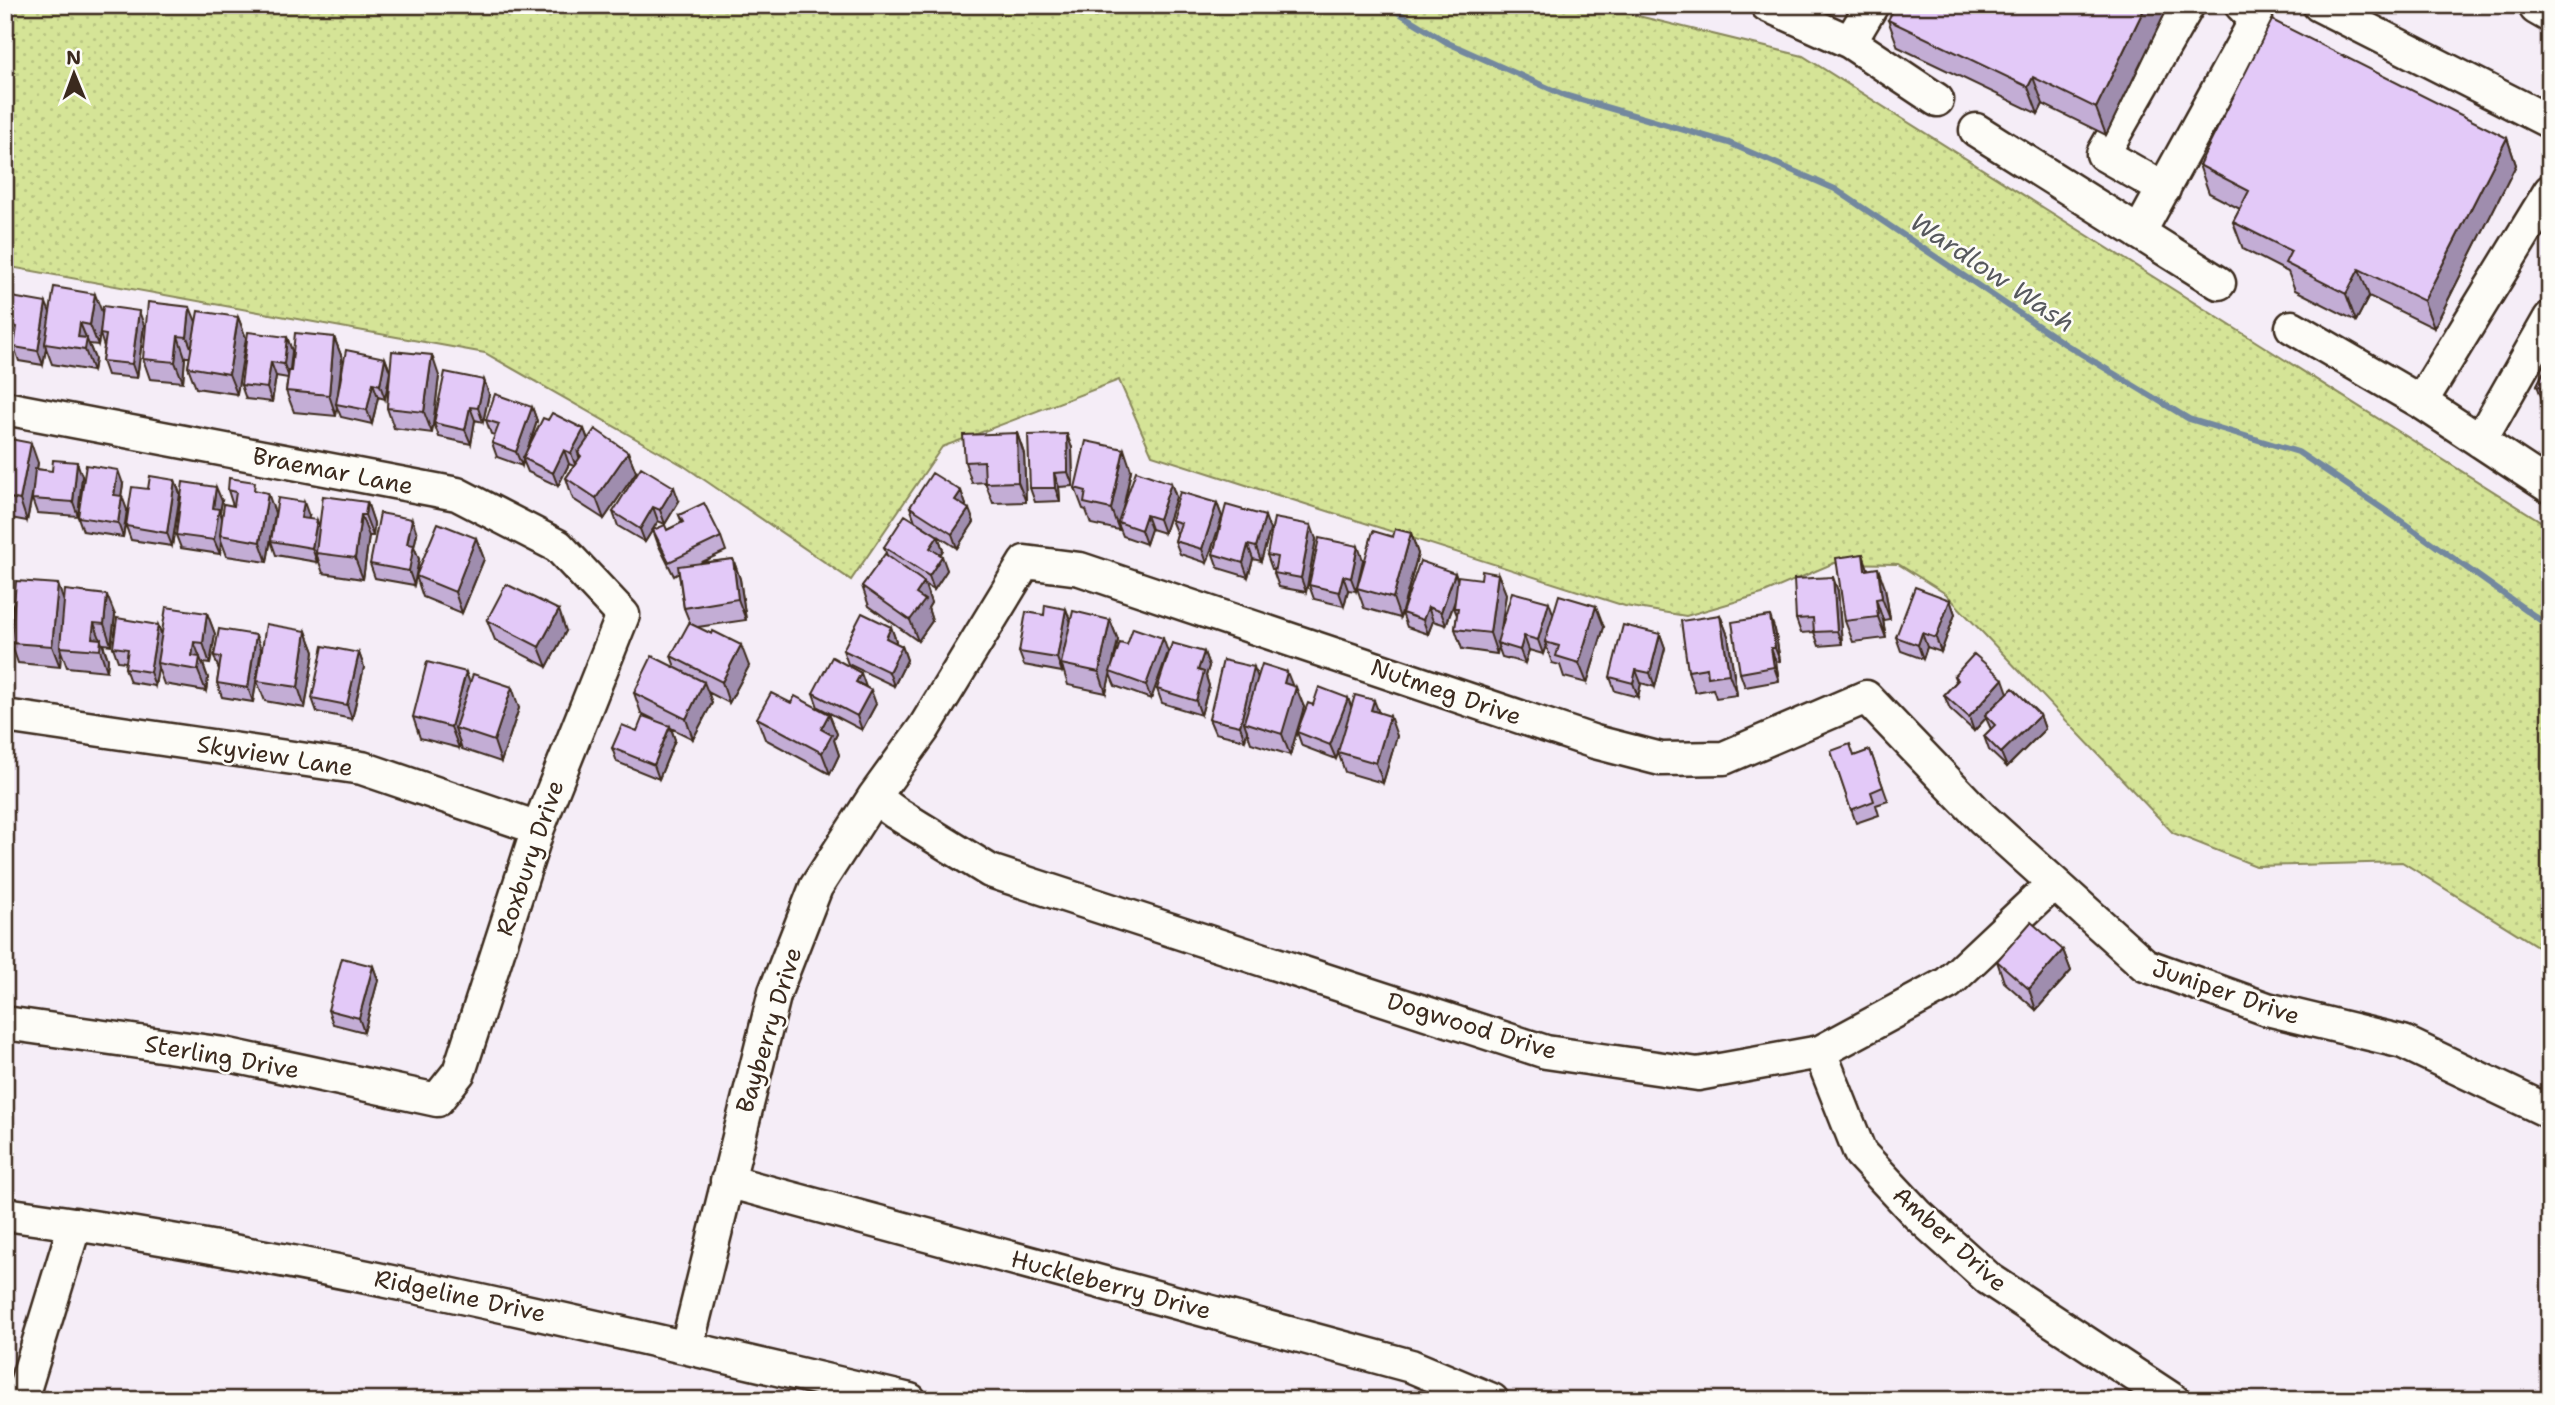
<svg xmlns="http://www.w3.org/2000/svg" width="2555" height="1405" font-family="'Shantell Sans',sans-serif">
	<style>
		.grass { fill: url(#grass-dots); stroke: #88875a; stroke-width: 2 }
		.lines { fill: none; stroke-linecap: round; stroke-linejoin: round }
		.stream { stroke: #73889e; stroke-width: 6 }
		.minor-casing { stroke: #3b2a1e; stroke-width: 37 }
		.minor { stroke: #fdfcf7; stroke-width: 32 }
		.wall { fill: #c3add5; stroke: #3b2a1e; stroke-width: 2 }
		.shaded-wall { fill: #9f8dae; stroke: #3b2a1e; stroke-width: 2 }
		.building { fill: #e3c9f8; stroke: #3b2a1e; stroke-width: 2 }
		.labels { text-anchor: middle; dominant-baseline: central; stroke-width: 5; stroke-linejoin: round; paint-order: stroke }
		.street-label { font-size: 24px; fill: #3b2a1e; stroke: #fdfcf7 }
		.water-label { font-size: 26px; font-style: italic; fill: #57595e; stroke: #fdfcf7 }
	</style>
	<defs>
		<pattern id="grass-dots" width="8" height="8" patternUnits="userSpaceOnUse" patternTransform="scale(1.75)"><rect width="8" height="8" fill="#d5e497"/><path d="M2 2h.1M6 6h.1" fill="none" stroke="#b8c482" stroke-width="1.8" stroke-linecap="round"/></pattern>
	</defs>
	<rect width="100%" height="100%" fill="#f5edf7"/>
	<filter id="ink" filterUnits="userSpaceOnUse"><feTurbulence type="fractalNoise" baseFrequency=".0143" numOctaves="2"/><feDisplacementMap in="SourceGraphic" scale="14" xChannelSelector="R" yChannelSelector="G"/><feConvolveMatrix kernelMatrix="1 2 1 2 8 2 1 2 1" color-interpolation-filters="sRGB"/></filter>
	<g filter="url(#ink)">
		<!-- grass -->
		<path class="grass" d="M5 5H1593L1803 56 2550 527V954L2402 862 2256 866 2173 833 1946 594 1898 564 1834 563 1762 594 1686 616 1625 606 1152 455 1119 380 942 447 851 580 684 466 485 353 5 266Z"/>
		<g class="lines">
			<!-- stream -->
			<path class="stream" d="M1386 5 1448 43 1564 95 1729 143 1835 189 2065 344 2189 419 2298 452 2398 519 2550 627"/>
			<!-- minor casing -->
			<g class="minor-casing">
				<path id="minor" d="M1767 5 1850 42 1937 100
					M2319 5 2550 122
					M2537 5 2536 8 2550 16
					M1850 42 1872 5
					M1976 130 2219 283
					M2164 189 2103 154 2188 5
					M2139 233 2256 20 2241 5
					M2292 327 2421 402 2550 191
					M2421 402 2550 487
					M5 408 457 494 558 546 623 615 538 828 459 1072 437 1100 224 1054 5 1023
					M2480 441 2550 318
					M5 716 362 768 538 828
					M874 797 896 813 990 871 1546 1052 1698 1074 1820 1052 1948 983 2053 884
					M1820 1052 1860 1153 1918 1215 1989 1279 2173 1400
					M727 1181 1411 1366 1492 1400
					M5 1214C311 1256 610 1330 910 1400
					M687 1346 775 992 816 887 874 797 924 728 1025 562 1080 569 1595 742 1661 759 1724 758 1866 697 1982 818 2145 965 2267 1009 2403 1042 2550 1112
					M21 1400 75 1224"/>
			</g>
			<!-- minor -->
			<use href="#minor" class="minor"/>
		</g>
		<!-- wall -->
		<path class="wall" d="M2169 5 2106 135 2043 104 2038 114 1898 47 1888 20Z
			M2507 138 2516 165 2434 328 2369 296 2356 321 2295 290 2288 272 2243 249 2233 222 2240 209 2209 193 2199 165Z
			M5 303 50 312 102 314 144 325 137 378 107 375 102 361 104 347 100 334 101 326 98 345 89 344 95 359 93 371 52 364 46 348 43 365 19 361 14 347 15 340 7 339 5 335Z
			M238 317 246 338 237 394 196 388 188 367 190 357H185L183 382 150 379 143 359 196 323Z
			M287 337 292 351 290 371H291L334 337 342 358 339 385 385 358 390 371 439 376 432 433 394 428 387 408 390 375 385 399 378 397 372 424 341 417 337 407 336 416 294 412 286 391 288 378 276 376 272 402 246 399 241 385Z
			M2550 360V414L2547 413 2537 385Z
			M484 380 489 394 483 422 475 420 471 444 439 437 434 423Z
			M532 407 537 421 529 446 548 420 584 429 588 439 628 452 636 472 604 519 573 499 566 478 574 466 569 464 558 486 528 472 523 460 522 466 497 457 492 443 495 435 491 434 486 420Z
			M1017 433 1024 454 1026 502 993 503 985 482 972 483 965 462Z
			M5 438 38 463 37 469 82 476 78 516 37 513 32 499 33 491 27 521 5 517Z
			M1072 448 1073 486 1059 487 1060 501 1035 502 1030 488Z
			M1131 470 1124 506 1171 483 1176 497 1164 533 1151 529 1146 544 1123 536 1119 526V530L1091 524 1086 510 1083 509 1075 488Z
			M175 480 180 494 172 546 131 540 126 526 148 489Z
			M123 484 121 496 127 510 123 537 83 531 78 517Z
			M228 490 258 491 275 513 267 562 227 556 221 540 220 554 181 548 176 535 222 501 220 512 222 519 233 506Z
			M961 491 966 505 965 506 974 522 957 548 915 521 910 507Z
			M679 501 665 524 658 521 645 542 618 526 613 512Z
			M367 502 374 523 373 536H369L363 579 323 573 318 559 317 562 276 555 271 541 309 516 308 519 319 526Z
			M1217 503 1222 517 1207 563 1180 554 1175 541 1177 534 1171 520Z
			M679 515 721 537 726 551 700 563 733 559 740 579 746 620 698 627 749 666 729 703 708 692 712 703 693 739 671 728 675 740 659 779 617 762 612 748 653 719 641 713 634 693 675 667 671 656 690 623 684 608 679 573 674 576 658 544 653 530H667L682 523Z
			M1270 530 1261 561 1253 559 1248 577 1218 568 1213 554Z
			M417 533 414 547 419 559 414 585 375 578 370 564Z
			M1411 533 1418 554 1403 609 1455 573 1457 581 1481 579 1498 574 1506 594 1500 633 1553 614 1604 627 1587 683 1564 677 1560 665 1552 663 1546 645 1543 654 1529 650 1525 663 1502 657 1498 646 1497 654 1462 649 1455 629 1457 615 1454 608 1455 602 1446 625 1433 621 1428 634 1407 627 1402 613 1400 618 1364 608 1357 588 1356 591 1348 590 1344 606 1314 599 1309 585 1363 560 1357 586 1393 537Z
			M938 536 943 550 940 555 947 570 934 590 924 584 931 603 928 608 932 621 918 641 869 606 862 586 887 556 884 547Z
			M476 538 484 559 462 613 423 597 416 576Z
			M1316 539 1306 592 1279 587 1274 573 1275 569H1272L1267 555Z
			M1868 569 1885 588 1890 619 1883 620 1886 638 1853 642 1845 621Z
			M5 585 12 605 10 636H5Z
			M1838 591 1842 644 1819 646 1814 632 1801 633 1796 619Z
			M1950 600 1955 614 1941 652 1927 647 1923 659 1901 651 1896 637Z
			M64 602 115 615 111 645 103 644 108 659 107 671 67 667 61 651 60 667 18 663 11 643Z
			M1066 609 1070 620H1110L1118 640 1112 666 1127 645 1168 652 1151 699 1115 686 1110 674 1106 693 1068 685 1063 669 1062 672 1024 665 1019 652 1044 615Z
			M207 613 215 634 210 664 203 663 208 678 206 691 164 684 158 668 155 686 130 682 125 668 126 662 118 661 113 647 158 625 161 634Z
			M1720 615 1728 636 1737 695 1716 698 1713 689 1695 692 1688 671Z
			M487 620 566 631 547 667 495 640Z
			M891 627 896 641 895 643 902 646 907 660 894 686 848 664 843 650Z
			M1775 630 1780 661 1776 662 1779 681 1745 687 1740 673Z
			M306 631 314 652 305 708 265 701 257 681Z
			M1660 634 1665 648 1655 687 1641 683 1638 697 1615 691 1610 677Z
			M261 649 253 702 222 697 217 683 219 670 214 656Z
			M1204 652 1209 666 1206 676 1209 686 1201 715 1162 703 1157 689Z
			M359 653 364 667 352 719 317 712 312 698Z
			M1954 676 2008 693 2040 715 2045 729 2007 767 1989 750 1984 736 1991 729 1986 718 1974 731 1950 709 1944 695 1956 682Z
			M1258 677 1292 686 1304 707 1290 755 1251 743 1247 731 1245 740 1215 733 1209 719Z
			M470 683 519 708 501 762 462 749 460 743 459 748 420 738 413 717Z
			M866 687 876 704 862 730 818 707 813 693Z
			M1348 698 1351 707 1379 712 1397 736 1383 783 1345 772 1338 752 1336 759 1302 746 1297 732 1313 705Z
			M791 703 829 714 837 734 834 740 839 755 830 774 765 739 757 718Z
			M1870 750 1888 801 1876 805 1879 815 1856 823 1831 751 1854 756Z
			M2063 950 2071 971 2036 1010 2004 982 1997 961Z
			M373 966 378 980 364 1032 333 1024 328 1010Z"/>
		<!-- shaded-wall -->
		<path class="shaded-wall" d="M2146 5H2169L2106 135 2096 108Z
			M2033 77 2043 104 2038 114 2028 87Z
			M2507 138 2516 165 2434 328 2424 301Z
			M2359 269 2369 296 2356 321 2346 294Z
			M95 294 103 315 98 345 90 325Z
			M46 303 52 317 45 344 46 348 43 365 38 351Z
			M190 307 198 327 195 358 187 337Z
			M139 311 144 325 137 378 132 364Z
			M238 317 246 338 237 394 229 374Z
			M80 323 95 359 93 371 85 350 78 337Z
			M178 336 185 357 183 382 175 362Z
			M287 337 292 351 289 378 284 364Z
			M334 337 342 358 337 404H336L337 407 336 416 329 395Z
			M432 355 439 376 432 433 424 412Z
			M385 358 390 372 385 399 380 385Z
			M271 362 276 376 272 402 267 388Z
			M484 380 489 394 483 422 478 408Z
			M373 383 378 397 372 424 367 410Z
			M470 407 475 420 471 444 465 430Z
			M532 407 537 421 524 459 523 458V460L522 466 516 452Z
			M584 429 589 443 581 456 578 453 580 460 576 467 571 453Z
			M1017 433 1024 454 1026 502 1018 482Z
			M1067 434 1072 448 1073 486 1068 472Z
			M31 443 38 463 27 521 20 500Z
			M1124 449 1131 470 1120 523 1118 522 1119 526V530L1111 509Z
			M564 450 569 464 558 486 553 473Z
			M628 452 636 472 604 519 596 498Z
			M77 462 82 476 78 516 73 502Z
			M118 470 123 484 119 509 114 495Z
			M1054 473 1059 487 1060 501 1055 488Z
			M175 480 180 494 172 546 167 533Z
			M1171 483 1176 497 1164 533 1159 519Z
			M216 487 222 501 220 512 224 523 220 535 221 540 220 554 214 540 213 508Z
			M674 487 679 501 665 524 660 510Z
			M961 491 966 505 960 514 955 500Z
			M268 493 275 513 267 562 260 542Z
			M122 496 127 510 123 537 118 523Z
			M304 502 309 516 306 532 301 518Z
			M367 502 374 523 373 536 365 515Z
			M1217 503 1222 517 1207 563 1202 549Z
			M653 507 658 521 645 542 640 529Z
			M969 509 974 522 957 548 952 534Z
			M361 515 369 536 363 579 355 558Z
			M1146 515 1151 529 1146 544 1141 530Z
			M1265 516 1270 530 1261 561 1256 547Z
			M412 519 417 533 414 547 419 559 414 585 409 571 407 544Z
			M317 520 322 534 316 553 318 559 317 562 312 548Z
			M1311 525 1316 539 1306 592 1301 578Z
			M1411 533 1418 554 1400 618 1393 598Z
			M938 536 943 550 935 562 930 548Z
			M476 538 484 559 462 613 455 592Z
			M1248 545 1253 559 1248 577 1243 563Z
			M1358 546 1363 560 1356 591 1351 578Z
			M1863 554 1870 575 1865 570Z
			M942 556 947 570 934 590 929 576Z
			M733 559 740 579 746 620 738 599Z
			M1878 568 1885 588 1890 619 1882 598Z
			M1455 573 1460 587 1446 625 1441 612Z
			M1498 574 1506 594 1499 644 1497 643 1498 646 1497 654 1490 633Z
			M1343 576 1348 590 1344 606 1339 592Z
			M1833 577 1838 591 1842 644 1837 631Z
			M924 582 931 603 928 608 932 621 918 641 910 620 916 594Z
			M58 584 65 605 60 647 61 651 60 667 52 646Z
			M5 585 12 605 10 636 5 624Z
			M107 595 115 615 111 645 104 624Z
			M1876 599 1883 620 1886 638 1878 617Z
			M1950 600 1955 614 1941 652 1936 638Z
			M1549 602 1554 616 1545 642 1546 645 1543 654 1538 640Z
			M1596 606 1604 627 1587 683 1579 663Z
			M1428 607 1433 621 1428 634 1423 620Z
			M1066 609 1071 623 1061 664 1063 669 1062 672 1057 658Z
			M559 610 566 631 547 667 539 647Z
			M207 613 215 634 210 664 203 643Z
			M1720 615 1728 636 1737 695 1729 674Z
			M1770 616 1775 630 1780 661 1775 648Z
			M1110 620 1118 640 1106 693 1099 672Z
			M94 623 108 659 107 671 100 650 92 638Z
			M158 625 163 639 157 663 158 668 155 686 150 672Z
			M891 627 896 641 891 652 886 638Z
			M306 631 314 652 305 708 298 687Z
			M1922 633 1927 647 1923 659 1918 645Z
			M1660 634 1665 648 1655 687 1650 673Z
			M256 635 261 649 253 702 248 688Z
			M1524 636 1529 650 1525 663 1520 650Z
			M1163 638 1168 652 1151 699 1146 685Z
			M194 642 208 678 206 691 192 656Z
			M5 643 8 650 7 662 5 658Z
			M741 645 749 666 729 703 722 682Z
			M902 646 907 660 894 686 889 672Z
			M1771 648 1776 662 1779 681 1774 667Z
			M1204 652 1209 666 1206 676 1209 686 1201 715 1196 701 1198 670Z
			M359 653 364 667 352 719 347 705Z
			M1254 667 1259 681 1244 722 1247 731 1245 740 1240 726Z
			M1636 670 1641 683 1638 697 1633 683Z
			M466 672 473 692 455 728 460 743 459 748 451 727Z
			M1287 672 1295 692 1296 687 1304 707 1290 755 1282 734 1284 683Z
			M861 673 866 687 856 682Z
			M2003 679 2008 693 1985 715 1986 718 1974 731 1969 717Z
			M704 682 712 703 693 739 686 719Z
			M512 687 519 708 501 762 494 741Z
			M871 690 876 704 862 730 857 716Z
			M1348 698 1353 712 1336 759 1330 745Z
			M1374 700 1382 721 1371 710Z
			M829 714 837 734 834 740 839 755 830 774 822 753 821 729Z
			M2040 715 2045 729 2007 767 2001 753Z
			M1390 716 1397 736 1383 783 1376 763Z
			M670 726 675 740 659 779 654 765Z
			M2063 950 2071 971 2036 1010 2029 989Z
			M373 966 378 980 364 1032 359 1018Z"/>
		<!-- building -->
		<path class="building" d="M1896 5H2146L2096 108 2033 77 2028 87 1888 20Z
			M2272 20 2507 138 2424 301 2359 269 2346 294 2285 263 2291 251 2233 222 2249 191 2199 165Z
			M54 287 95 294 90 325 80 323 78 337 87 338 85 350 45 344Z
			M6 296 46 303 38 351 14 347 17 327 5 325V303Z
			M148 302 190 307 187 337 178 336 175 362 143 359Z
			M103 306 139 311 132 364 102 361 106 335 100 334Z
			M198 311 238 317 229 374 188 367Z
			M248 332 287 337 284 364 271 362 267 388 241 385Z
			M295 333 334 337 329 395 286 391 289 371H291Z
			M346 350 385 358 380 385 373 383 367 410 336 404Z
			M392 351 432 355 424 412 387 408Z
			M2550 360V391L2537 385Z
			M445 372 484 380 478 408 470 407 465 430 434 423Z
			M495 394 532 407 516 452 492 443 499 424 486 420Z
			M552 413 584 429 571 453 564 450 553 473 523 458 543 418 548 420Z
			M595 429 628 452 596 498 566 478 581 456 578 453Z
			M1017 433 1018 482 985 483 984 461 965 462 963 435Z
			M1067 434 1068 472 1054 473 1055 488H1030L1028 435Z
			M5 438 31 443 20 500 5 497Z
			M1086 441 1124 449 1111 509 1084 503 1086 491 1075 488Z
			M53 460 77 462 73 502 32 499 35 469 52 471Z
			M86 465 118 470 114 495 122 496 118 523 78 517Z
			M641 467 674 487 660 510 653 507 640 529 613 512Z
			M1136 471 1171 483 1159 519 1146 515 1141 530 1118 522Z
			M932 473 961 491 955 500 969 509 952 534 910 507Z
			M150 476 175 480 167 533 126 526 132 487 148 489Z
			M229 478 255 482 254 490 268 493 260 542 220 535 224 504 234 506 236 492 228 490Z
			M183 482 216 487 213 508 219 509 214 540 176 535Z
			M1180 492 1217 503 1202 549 1175 541 1181 523 1171 520Z
			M323 496 367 502 365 515H361L355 558 316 553Z
			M278 498 304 502 301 518 317 520 312 548 271 541Z
			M704 503 721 537 669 562 653 530 665 525 667 530 683 522 679 515Z
			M1226 505 1265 516 1256 547 1248 545 1243 563 1213 554Z
			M380 513 412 519 407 544 414 545 409 571 370 564Z
			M905 515 938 536 930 548 942 556 929 576 884 547Z
			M1274 518 1311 525 1301 578 1274 573 1277 557 1267 555Z
			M438 523 476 538 455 592 416 576Z
			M1395 529 1411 533 1393 598 1357 588 1373 531 1393 537Z
			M1319 538 1358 546 1351 578 1343 576 1339 592 1309 585Z
			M885 554 924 582 916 594 925 600 910 620 862 586Z
			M1863 554 1865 570 1878 568 1882 598 1876 599 1878 617 1845 621 1836 558Z
			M733 559 738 599 684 608 678 566Z
			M1420 561 1455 573 1441 612 1428 607 1423 620 1402 613Z
			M1482 571 1498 574 1490 633 1455 629 1458 608H1454L1458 576 1481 579Z
			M1833 577 1837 631 1814 632 1813 618 1796 619 1794 579Z
			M16 581 58 584 52 646 11 643Z
			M506 584 559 610 539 647 487 620Z
			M1915 587 1950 600 1936 638 1922 633 1918 645 1896 637Z
			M65 590 107 595 104 624 94 623 92 638 101 639 100 650 60 647Z
			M1512 592 1549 602 1538 640 1524 636 1520 650 1497 643Z
			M1559 595 1596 606 1579 663 1556 656 1559 646 1545 642Z
			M1045 605 1066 609 1057 658 1019 652 1026 612 1044 615Z
			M166 607 207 613 203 643 194 642 192 656 200 657 198 670 157 663Z
			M1073 611 1110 620 1099 672 1061 664Z
			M862 613 891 627 886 638 902 646 889 672 843 650Z
			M1720 615 1729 674 1708 677 1707 668 1688 671 1681 621Z
			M1770 616 1775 648H1771L1774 667 1740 673 1732 622Z
			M117 618 158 625 150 672 125 668 128 649 113 647Z
			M689 623 712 634 713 631 741 645 722 682 671 656Z
			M266 624 306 631 298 687 257 681Z
			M1623 625 1660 634 1650 673 1636 670 1633 683 1610 677Z
			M1133 628 1163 638 1146 685 1110 672 1120 643 1127 645Z
			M219 629 256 635 248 688 217 683 221 657 214 656Z
			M1172 643 1204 652 1198 670 1204 672 1196 701 1157 689Z
			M323 646 359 653 347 705 312 698Z
			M1974 654 2003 679 1969 717 1944 695 1958 680 1954 676Z
			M652 656 704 682 686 719 634 693Z
			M832 657 861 673 856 682 871 690 857 716 813 693Z
			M1223 660 1254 667 1240 726 1209 719Z
			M427 662 466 672 451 727 413 717Z
			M1262 664 1287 672 1284 683 1296 687 1282 734 1244 722Z
			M473 674 512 687 494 741 455 728Z
			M1319 687 1348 698 1330 745 1297 732 1308 703 1313 705Z
			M2013 688 2040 715 2001 753 1984 736 1995 725 1985 715Z
			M771 693 791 703 795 696 829 714 821 729 832 735 822 753 757 718Z
			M1355 695 1374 700 1371 710 1390 716 1376 763 1338 752Z
			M643 716 670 726 654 765 612 748 622 725 637 731Z
			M1850 744 1854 756 1870 750 1883 787 1871 792 1874 801 1851 810 1831 751Z
			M2031 922 2063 950 2029 989 1997 961Z
			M342 958 373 966 359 1018 328 1010Z"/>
	</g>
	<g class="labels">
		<!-- street labels -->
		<g class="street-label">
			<text transform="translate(333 471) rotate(11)">Braemar Lane</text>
			<text transform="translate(1446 692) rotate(19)">Nutmeg Drive</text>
			<text transform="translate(275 756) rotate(9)">Skyview Lane</text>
			<text transform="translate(530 858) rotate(-71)">Roxbury Drive</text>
			<text transform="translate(2226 992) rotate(19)">Juniper Drive</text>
			<text transform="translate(1472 1026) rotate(17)">Dogwood Drive</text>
			<text transform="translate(769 1030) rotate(-73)">Bayberry Drive</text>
			<text transform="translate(222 1057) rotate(10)">Sterling Drive</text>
			<text transform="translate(1950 1239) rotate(42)">Amber Drive</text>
			<text transform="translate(1111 1285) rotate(15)">Huckleberry Drive</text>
			<text transform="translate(460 1296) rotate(12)">Ridgeline Drive</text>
		</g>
		<!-- water labels -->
		<g class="water-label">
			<text transform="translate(1993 272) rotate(34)">Wardlow Wash</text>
		</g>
	</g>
	<!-- margin -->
	<rect width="2555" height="1405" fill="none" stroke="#fdfcf7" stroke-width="28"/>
	<rect x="14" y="14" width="2527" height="1377" fill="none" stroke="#3b2a1e" stroke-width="2.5" filter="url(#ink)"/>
	<!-- north arrow -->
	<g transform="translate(74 74) rotate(359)" stroke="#fdfcf7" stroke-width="5" paint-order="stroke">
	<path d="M0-5L12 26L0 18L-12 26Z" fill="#3b2a1e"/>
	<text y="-10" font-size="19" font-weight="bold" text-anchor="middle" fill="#3b2a1e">N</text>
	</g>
</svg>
